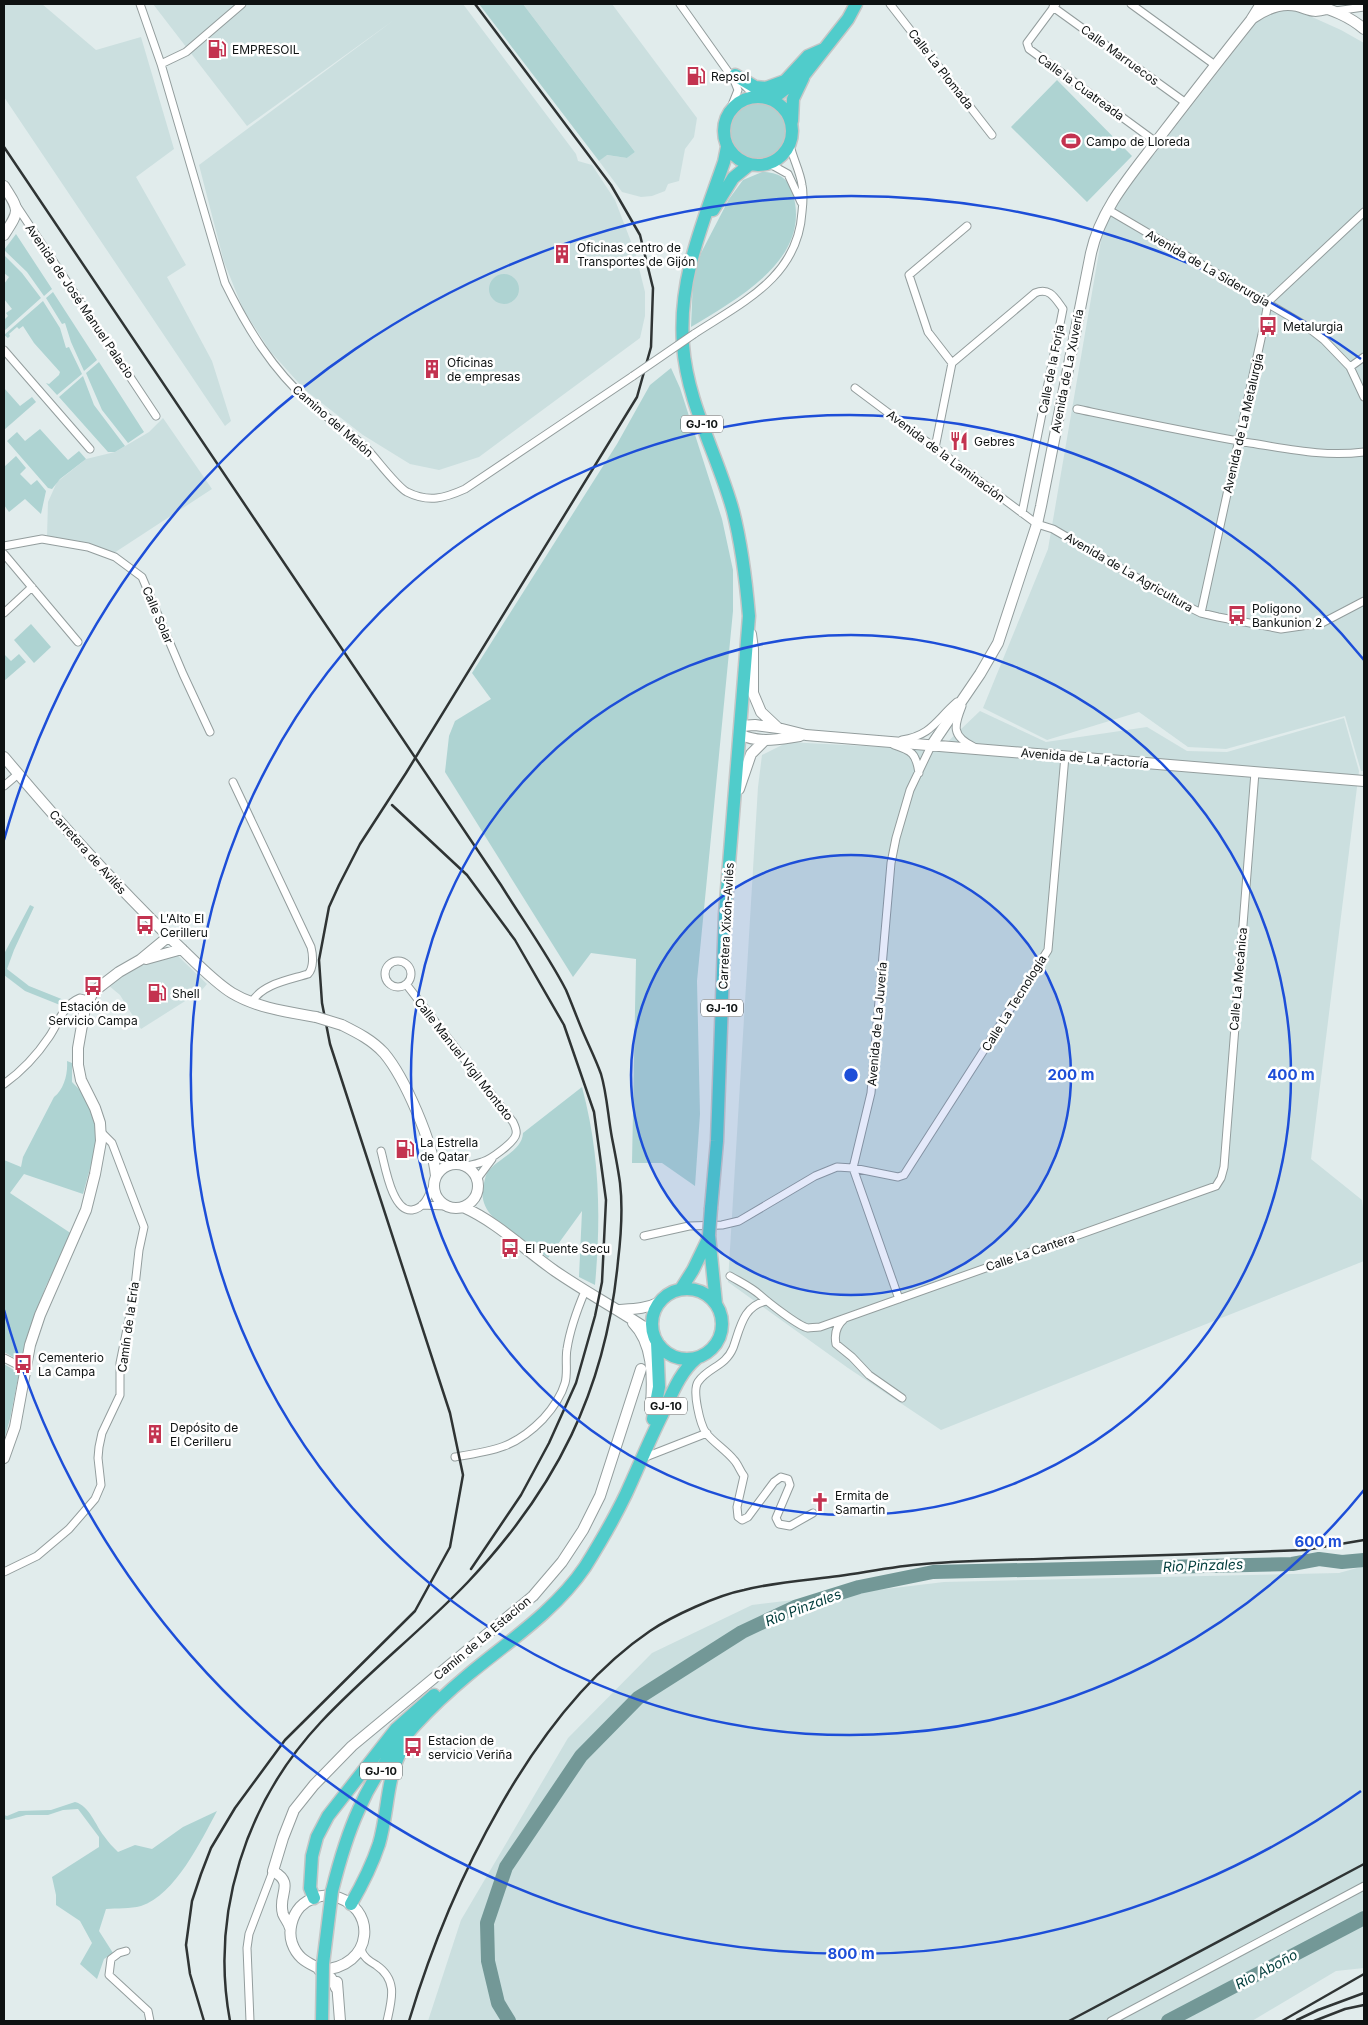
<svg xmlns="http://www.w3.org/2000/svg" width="1368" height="2025" font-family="Inter,sans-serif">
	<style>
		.built { fill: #cbdfdf }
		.green { fill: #aed3d2 }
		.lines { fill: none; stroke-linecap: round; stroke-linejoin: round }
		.river { stroke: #739897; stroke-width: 14 }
		.street-casing { stroke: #939d9d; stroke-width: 9 }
		.secondary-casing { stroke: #939d9d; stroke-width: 12 }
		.highway-casing { stroke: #c5c6c6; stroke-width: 15 }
		.street { stroke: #fff; stroke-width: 7 }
		.secondary { stroke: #fff; stroke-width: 10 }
		.highway { stroke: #50cccb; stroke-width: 12 }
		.rail { stroke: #2f3434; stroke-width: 2.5 }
		.street-bridge-casing { stroke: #939d9d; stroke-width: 9; stroke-linecap: butt }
		.secondary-bridge-casing { stroke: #939d9d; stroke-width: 12; stroke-linecap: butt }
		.highway-bridge-casing { stroke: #c5c6c6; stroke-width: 15; stroke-linecap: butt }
		.street-bridge { stroke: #fff; stroke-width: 7 }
		.secondary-bridge { stroke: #fff; stroke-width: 10 }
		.highway-bridge { stroke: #50cccb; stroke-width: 12 }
		.ring { fill: none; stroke: #1d4ed8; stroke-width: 2.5 }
		.labels { text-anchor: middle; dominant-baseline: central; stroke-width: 5; stroke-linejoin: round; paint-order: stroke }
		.shield { fill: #fff; stroke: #565959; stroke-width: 1 }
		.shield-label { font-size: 11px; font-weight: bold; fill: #0e1212 }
		.poi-label { font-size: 12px; fill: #0e1212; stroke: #fff; text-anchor: start }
		.street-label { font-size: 12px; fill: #0e1212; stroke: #fff }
		.water-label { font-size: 14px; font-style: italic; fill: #003c3b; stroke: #fff }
		.centre { fill: #1d4ed8; stroke: #fff; stroke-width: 2.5 }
		.ring-label { font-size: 15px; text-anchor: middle; font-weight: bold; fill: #1d4ed8; stroke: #fff; stroke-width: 5; stroke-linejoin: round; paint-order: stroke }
	</style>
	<rect width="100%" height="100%" fill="#e1ecec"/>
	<!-- built -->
	<path class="built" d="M4 4H42L96 50 141 37 174 149 136 177 186 265 167 277 212 361 231 421 225 426 4 97Z
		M153 4H463L576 154 578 161 592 165 615 200 635 252 645 292V316L640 338 479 457 439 470 410 464 363 435 305 390 270 351 243 309 224 262 199 165 394 20 247 126Z
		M523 4H612L697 118 694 137 685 149 679 181 668 184 665 191 652 196 641 197 622 192 599 161 606 155 627 158 635 152Z
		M1278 8 1301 12 1341 30 1364 43V771H1361L1345 716 1226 749 1188 747 1139 712 1047 740 983 708 1048 549 1105 217 1256 23Z
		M163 418 212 489 114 553 83 544 47 537 48 502 57 482 86 459 115 452 149 432Z
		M980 711 1046 742 1147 727 1187 751 1227 752 1344 718 1359 771 1311 1159 1362 1200 1364 1217V1261L941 1430 848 1368 728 1282 758 787 762 755 788 742 939 750Z
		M178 956 207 984 201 991 141 1029 120 995 108 985 141 966 155 960Z
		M1364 1566V1968L1336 1971 1252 2021H428L461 1920 568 1738 652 1653 752 1605 944 1582 1339 1573Z"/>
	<!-- green -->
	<path class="green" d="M479 4H523L635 152 627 158 607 155 599 161Z
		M1057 80 1132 156 1087 202 1011 127Z
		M730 131a29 29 0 1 1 58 0a29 29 0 1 1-58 0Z
		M762 172C778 172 789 178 793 194 812 260 736 299 691 327L693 279 701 253 729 199 743 180Z
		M16 234 52 289 44 296 27 272 4 250Z
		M4 255 22 273 41 298 4 331V320L8 316 6 313 12 309 4 299V284L9 277 4 273Z
		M489 289a15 15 0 1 1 30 0a15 15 0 1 1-30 0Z
		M53 292 97 360 84 371 71 342 65 323 62 324 46 298Z
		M43 301 60 328 66 348 69 347 82 374 57 395 46 383 49 384 59 375 60 372 34 343 23 326 19 329 17 327 9 334 10 336 8 338 4 335Z
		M99 362 144 432 128 443 102 410 86 373Z
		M671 368 680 388 722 519 733 570V611L697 981 700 1114 695 1186 662 1163H632L636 959 591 953 573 977 445 772 449 736 455 721 491 699 472 673 617 444 650 385Z
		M83 376 94 405 125 446 115 452H108L59 397Z
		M4 388 20 406 32 397 36 402 4 430Z
		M40 429 68 460 79 451 86 459 60 479 52 489 48 488 7 441 17 432 25 441Z
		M16 456 26 468 20 474 31 485 37 480 46 491 41 514 25 499 9 512 4 505V467Z
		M31 624 51 647 34 663 14 640Z
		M4 654 11 661 19 654 26 662 4 681Z
		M30 905 34 907 14 950 7 969 29 986 64 1000 60 1005 25 991 4 975V954Z
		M67 1061 72 1063V1082L82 1092 92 1110 97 1127V1143L83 1194 24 1174 10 1193 72 1234 46 1286 31 1326 22 1362 4 1352V1160L21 1167 23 1157 54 1097C64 1089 68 1074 67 1061Z
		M582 1087C600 1154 601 1217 595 1285L579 1277 582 1211 548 1258 493 1217C485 1209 481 1199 483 1188 484 1183 485 1177 487 1173 497 1158 522 1152 523 1133Z
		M4 1364 19 1373 10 1419 4 1440Z
		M75 1802C89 1805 96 1826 104 1836 108 1842 113 1847 118 1852L135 1845 152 1849 183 1827 217 1811C201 1841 175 1895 141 1906 130 1909 117 1908 106 1909L99 1931 113 1953 104 1959 97 1979 80 1964 92 1943 80 1921 56 1905V1895L52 1877 99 1847V1837L78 1809 63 1810 48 1815H26L8 1820 4 1819V1815L7 1816 19 1811 51 1810Z"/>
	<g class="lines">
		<!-- river -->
		<path class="river" d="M509 2021 498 2003 488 1961 487 1923 506 1867 581 1756 638 1698 742 1632 795 1607 859 1587 933 1572 1292 1564 1319 1559 1342 1562 1364 1560
			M1168 2021 1364 1918"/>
		<!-- street casing -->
		<g class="street-casing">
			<path id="street" d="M140 4 161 64 225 283C247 328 272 369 310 403 327 419 349 431 366 448 376 458 396 486 407 492 429 503 445 498 465 489L633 376
				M680 4 734 80 738 90 730 110
				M890 4 992 135
				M1056 4 1027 43 1029 49 1156 142
				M1131 4 1215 65
				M1053 7 1186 103
				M1335 11 1364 7
				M161 64 186 52 242 4
				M743 84 755 96
				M770 164 788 174 801 202
				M16 205 156 416
				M1107 209 1306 326 1324 340 1350 367 1364 397
				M694 334C743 302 798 277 802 212 803 203 804 193 802 185 800 171 793 159 790 145
				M4 350 90 449
				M952 363 928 332 909 275 967 226
				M1350 367 1364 357
				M855 388 1037 524 1053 529 1177 601 1201 613 1218 617 1281 629 1322 623 1364 601
				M1077 409C1135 421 1192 433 1250 443 1290 449 1323 457 1364 452
				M935 448 952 363 1035 293C1050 287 1055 298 1063 309L1022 513
				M4 546 42 539 88 547 115 557 142 577 183 674 210 732
				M4 554 78 642
				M4 613 32 587
				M1201 613 1264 325 1268 302 1364 212
				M962 706C954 726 951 736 974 747
				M902 740C932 735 936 720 957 702
				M894 745C912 751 916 753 919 773
				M233 782 311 947C313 955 314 968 308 974 289 980 262 984 252 1002
				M4 786 18 774
				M385 974a13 13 0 1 1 26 0a13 13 0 1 1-26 0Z
				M406 984 513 1122C515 1126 517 1130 516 1134 515 1142 490 1160 482 1162 477 1164 471 1165 466 1166
				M4 1084C22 1071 37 1055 49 1037 59 1022 63 1005 80 998L88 1000
				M381 1151C385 1165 392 1212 412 1210 425 1208 429 1195 434 1184
				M477 1179 492 1159
				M422 1205 446 1206
				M644 1236 689 1226 722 1225 739 1221 815 1176 837 1167 853 1168 898 1177 904 1175 1048 950 1065 756
				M730 1276C740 1282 751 1287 760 1295 768 1302 798 1326 808 1328 811 1328 816 1327 820 1327L1216 1186 1221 1178 1224 1167 1255 772
				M899 1299 853 1168 871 1093 891 863 896 838 910 790 931 746
				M767 1301C743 1305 740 1329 733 1348 725 1367 708 1367 698 1382 692 1391 700 1424 706 1433 714 1443 726 1450 734 1460 738 1464 740 1471 744 1476L737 1507 738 1517 742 1520 748 1517 774 1482 781 1477 788 1479 790 1485 776 1518 779 1524 790 1526 813 1513
				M844 1319C836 1326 834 1334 836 1344L852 1357 869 1375 902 1398
				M4 1358 26 1369
				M455 1457C493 1451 515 1448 543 1419 553 1408 561 1397 565 1383 568 1373 565 1360 567 1349 570 1329 577 1310 585 1291
				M643 1458 707 1433
				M4 1572 37 1556 69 1529 95 1499 101 1485 98 1458 99 1447 102 1433 120 1395V1363L134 1295 139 1250 144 1227 112 1143 100 1131
				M361 1949C363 1957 369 1961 376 1965 398 1980 392 1999 387 2021
				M126 1951 119 1953 111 1959 109 1975 148 2011 150 2021
				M250 2021 247 1948 249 1934 273 1871
				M1111 2021 1364 1886"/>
		</g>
		<!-- secondary casing -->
		<g class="secondary-casing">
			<path id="secondary" d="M1313 4C1332 10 1349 16 1364 29
				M1253 18C1266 9 1281 2 1297 6 1311 10 1312 13 1327 9
				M4 186C20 211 20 210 4 235
				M751 634 753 649V693L761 712 778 728 806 735 1364 781
				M740 726 755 725 778 728
				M739 734C760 744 779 739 800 736
				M931 746 980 674 998 643 1037 524 1041 506 1091 253C1101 208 1132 174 1159 138 1189 99 1220 59 1251 20L1261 4
				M4 757C56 819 112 881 170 938 189 955 211 980 232 993 257 1008 288 1012 316 1017
				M739 789 751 754 764 741
				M146 959 182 949
				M342 1025C358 1033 372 1040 384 1053 405 1078 433 1143 436 1176
				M434 1186a22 22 0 1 1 44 0a22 22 0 1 1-44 0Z
				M463 1207C497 1222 525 1250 555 1271 587 1293 621 1311 653 1333
				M618 1310C633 1309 646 1309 660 1302
				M633 1323C653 1343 653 1377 651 1404
				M4 1458 15 1427 30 1345 40 1315 86 1210 95 1174 101 1141 100 1123 95 1108 81 1080 78 1065V1048L85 1008 93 992 119 972 140 960 169 936
				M290 1928C289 1923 285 1919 283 1914 277 1894 296 1884 273 1871L283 1838 294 1810 314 1785 352 1746 533 1596 562 1562 583 1530 600 1496 641 1369
				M319 1970C376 1969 378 1904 332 1896 320 1894 308 1899 300 1907 292 1916 288 1931 292 1943 300 1966 318 1963 331 1978 333 1981 335 1985 336 1988
				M337 1982 340 2021"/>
		</g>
		<!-- highway casing -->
		<g class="highway-casing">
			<path id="highway" d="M735 75 755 87 766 88 785 81 808 56 824 49
				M724 131a34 34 0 1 1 68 0a34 34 0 1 1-68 0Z
				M772 99 804 75 848 19 856 4
				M792 121 793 99 803 78
				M713 210 733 178 749 165
				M711 1208 717 1141 725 914 749 616C746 581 742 546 733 511 718 456 687 403 683 345 678 279 703 223 724 162L727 147
				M709 1235 716 1304
				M681 1289 693 1270 708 1239
				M652 1324a35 35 0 1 1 70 0a35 35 0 1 1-70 0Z
				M653 1419 659 1387 657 1342
				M332 1891C339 1863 347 1835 359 1809 381 1757 426 1710 468 1675 509 1641 555 1611 585 1567 600 1543 614 1519 626 1494 638 1468 649 1441 662 1415 672 1394 679 1373 697 1358
				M314 1898 310 1888 312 1856 317 1837 328 1816 396 1729 434 1695
				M351 1904C362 1885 372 1865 379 1844 388 1814 386 1782 400 1753"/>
		</g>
		<!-- street -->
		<use href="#street" class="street"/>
		<!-- secondary -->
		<use href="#secondary" class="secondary"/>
		<!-- highway -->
		<use href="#highway" class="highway"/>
		<!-- rail -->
		<path class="rail" d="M4 147 501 885C522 919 548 955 566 990 572 1004 577 1018 583 1032 589 1046 596 1060 601 1074 607 1094 608 1117 612 1138 615 1153 618 1168 620 1183 623 1208 621 1236 618 1261 606 1390 556 1489 467 1583 420 1632 367 1673 321 1722 246 1802 210 1913 230 2021
			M392 805 467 875 515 940 564 1025 594 1112 606 1200 602 1282 595 1316 576 1383 549 1443 521 1495 471 1569
			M1297 2020 1318 2010 1364 1993
			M204 2021 190 1974 186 1945 192 1901 201 1874 211 1848 235 1808 285 1740 415 1611 450 1547 463 1475 450 1413 330 1044 322 1003 319 960 329 907 339 885 360 844 406 773 637 397 651 347 653 288 640 235 611 185 475 4
			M409 2021C449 1888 532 1711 650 1631 672 1616 718 1595 744 1590 775 1582 808 1580 839 1576 867 1572 896 1566 924 1564 971 1560 1019 1560 1066 1558 1146 1556 1225 1553 1305 1550L1364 1540
			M1069 2021 1364 1864
			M1282 2021 1364 1974
			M1314 2021 1345 2009 1364 2005"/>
		<!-- street-bridge casing -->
		<g class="street-bridge-casing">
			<path id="street-bridge" d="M633 376 694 334"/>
		</g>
		<!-- secondary-bridge casing -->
		<g class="secondary-bridge-casing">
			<path id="secondary-bridge" d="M316 1017 342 1025"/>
		</g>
		<!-- highway-bridge casing -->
		<g class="highway-bridge-casing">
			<path id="highway-bridge" d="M709 1235 711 1208
				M322 2021 323 1964 332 1891"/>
		</g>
		<!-- street-bridge -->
		<use href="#street-bridge" class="street-bridge"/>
		<!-- secondary-bridge -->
		<use href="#secondary-bridge" class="secondary-bridge"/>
		<!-- highway-bridge -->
		<use href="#highway-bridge" class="highway-bridge"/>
	</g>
	<!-- distance rings -->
	<circle cx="851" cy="1075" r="220" fill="#1d4ed8" fill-opacity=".12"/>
	<g class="ring">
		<circle cx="851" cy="1075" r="220"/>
		<circle cx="851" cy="1075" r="440"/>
		<path d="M1364 1490A660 660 0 1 1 1364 660"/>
		<path d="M1361 1791A879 879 0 0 1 4 1310M4 840A879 879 0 0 1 1361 359"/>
	</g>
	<!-- icons -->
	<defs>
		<g id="fuel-bare" transform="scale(1.5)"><path d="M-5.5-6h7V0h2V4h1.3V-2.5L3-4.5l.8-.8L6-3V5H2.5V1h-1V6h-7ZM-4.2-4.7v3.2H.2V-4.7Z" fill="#c33350" stroke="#fff" stroke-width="2.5" paint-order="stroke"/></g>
		<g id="stadium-bare" transform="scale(1.5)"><path d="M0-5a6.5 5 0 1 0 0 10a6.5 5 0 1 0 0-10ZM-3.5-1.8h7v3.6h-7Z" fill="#c33350" stroke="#fff" stroke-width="2.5" paint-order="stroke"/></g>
		<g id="building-bare" transform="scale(1.5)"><path d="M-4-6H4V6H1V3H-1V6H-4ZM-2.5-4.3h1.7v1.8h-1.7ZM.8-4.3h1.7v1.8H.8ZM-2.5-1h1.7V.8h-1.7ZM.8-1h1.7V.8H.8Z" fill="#c33350" stroke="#fff" stroke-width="2.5" paint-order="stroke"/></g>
		<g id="bus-bare" transform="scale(1.5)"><path d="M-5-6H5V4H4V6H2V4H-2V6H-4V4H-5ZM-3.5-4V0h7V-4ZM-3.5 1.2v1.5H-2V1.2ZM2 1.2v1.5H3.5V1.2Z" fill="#c33350" stroke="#fff" stroke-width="2.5" paint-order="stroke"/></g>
		<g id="restaurant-bare" transform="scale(1.5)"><path d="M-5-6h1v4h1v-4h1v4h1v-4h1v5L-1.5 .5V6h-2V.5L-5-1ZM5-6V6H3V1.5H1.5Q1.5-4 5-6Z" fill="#c33350" stroke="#fff" stroke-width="2.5" paint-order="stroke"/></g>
		<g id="church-bare" transform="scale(1.5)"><path d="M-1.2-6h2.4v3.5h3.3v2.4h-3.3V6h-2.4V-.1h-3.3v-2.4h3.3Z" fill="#c33350" stroke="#fff" stroke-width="2.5" paint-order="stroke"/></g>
	</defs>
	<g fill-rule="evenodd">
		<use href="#fuel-bare" x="217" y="49"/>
		<use href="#fuel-bare" x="696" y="76"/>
		<use href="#stadium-bare" x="1071" y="141"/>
		<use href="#building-bare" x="562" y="254"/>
		<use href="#bus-bare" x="1268" y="326"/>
		<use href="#building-bare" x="432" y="369"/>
		<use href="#restaurant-bare" x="959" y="441"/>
		<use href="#bus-bare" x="1237" y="615"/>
		<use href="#bus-bare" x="145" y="925"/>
		<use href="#bus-bare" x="93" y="986"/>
		<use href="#fuel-bare" x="157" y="993"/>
		<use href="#fuel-bare" x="405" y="1149"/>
		<use href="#bus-bare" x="510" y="1248"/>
		<use href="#bus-bare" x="23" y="1364"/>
		<use href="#building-bare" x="155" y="1434"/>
		<use href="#church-bare" x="820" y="1502"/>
		<use href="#bus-bare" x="413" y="1747"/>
	</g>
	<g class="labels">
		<!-- shield labels -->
		<g class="shield">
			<rect x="681" y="415.5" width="42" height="17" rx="4"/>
			<rect x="701" y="999.5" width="42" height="17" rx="4"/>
			<rect x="645" y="1397.5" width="42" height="17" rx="4"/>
			<rect x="360" y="1762.5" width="42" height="17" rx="4"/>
		</g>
		<g class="shield-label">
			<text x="702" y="424">GJ-10</text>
			<text x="722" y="1008">GJ-10</text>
			<text x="666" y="1406">GJ-10</text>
			<text x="381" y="1771">GJ-10</text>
		</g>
		<!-- poi labels -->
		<g class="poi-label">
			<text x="232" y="49">EMPRESOIL</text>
			<text x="711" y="76">Repsol</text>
			<text x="1086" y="141">Campo de Lloreda</text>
			<text x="577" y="247">Oficinas centro de<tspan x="577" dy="14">Transportes de Gijón</tspan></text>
			<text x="1283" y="326">Metalurgia</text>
			<text x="447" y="362">Oficinas<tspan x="447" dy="14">de empresas</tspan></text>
			<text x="974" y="441">Gebres</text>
			<text x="1252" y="608">Poligono<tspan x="1252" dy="14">Bankunion 2</tspan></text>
			<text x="160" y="918">L'Alto El<tspan x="160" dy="14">Cerilleru</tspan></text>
			<text x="172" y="993">Shell</text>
			<text x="93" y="1006" text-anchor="middle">Estación de<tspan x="93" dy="14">Servicio Campa</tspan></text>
			<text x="420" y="1142">La Estrella<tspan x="420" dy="14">de Qatar</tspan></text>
			<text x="525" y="1248">El Puente Secu</text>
			<text x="38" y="1357">Cementerio<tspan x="38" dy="14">La Campa</tspan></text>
			<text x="170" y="1427">Depósito de<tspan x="170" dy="14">El Cerilleru</tspan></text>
			<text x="835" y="1495">Ermita de<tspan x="835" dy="14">Samartin</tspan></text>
			<text x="428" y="1740">Estacion de<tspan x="428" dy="14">servicio Veriña</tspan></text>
		</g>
		<!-- street labels -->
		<g class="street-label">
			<text transform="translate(1120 55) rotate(36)">Calle Marruecos</text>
			<text transform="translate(941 69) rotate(52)">Calle La Plomada</text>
			<text transform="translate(1081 87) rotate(36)">Calle la Cuatreada</text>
			<text transform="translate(1208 268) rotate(30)">Avenida de La Siderurgia</text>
			<text transform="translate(80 301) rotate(56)">Avenida de José Manuel Palacio</text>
			<text transform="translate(1051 369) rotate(-79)">Calle de la Forja</text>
			<text transform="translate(1067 371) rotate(-79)">Avenida de La Xuvería</text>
			<text transform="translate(333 421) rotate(41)">Camino del Melón</text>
			<text transform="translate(1243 423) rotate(-77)">Avenida de La Metalurgia</text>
			<text transform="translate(946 456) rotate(37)">Avenida de la Laminación</text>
			<text transform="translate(1129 572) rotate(30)">Avenida de La Agricultura</text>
			<text transform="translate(158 615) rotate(67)">Calle Solar</text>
			<text transform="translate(1085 758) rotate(5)">Avenida de La Factoría</text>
			<text transform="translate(88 852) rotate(48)">Carretera de Avilés</text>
			<text transform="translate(726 926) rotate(-87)">Carretera Xixón-Avilés</text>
			<text transform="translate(1238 979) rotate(-85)">Calle La Mecánica</text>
			<text transform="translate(1014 1003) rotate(-58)">Calle La Tecnología</text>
			<text transform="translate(877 1024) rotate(-85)">Avenida de La Juvería</text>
			<text transform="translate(464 1059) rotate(52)">Calle Manuel Vigil Montoto</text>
			<text transform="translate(1030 1252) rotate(-19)">Calle La Cantera</text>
			<text transform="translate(128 1327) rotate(-82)">Camín de la Ería</text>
			<text transform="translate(482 1638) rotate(-40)">Camín de La Estacion</text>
		</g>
		<!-- water labels -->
		<g class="water-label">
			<text transform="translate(1203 1565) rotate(-2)">Rio Pinzales</text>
			<text transform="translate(803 1607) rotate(-21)">Rio Pinzales</text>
			<text transform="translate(1266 1969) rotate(-28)">Rio Aboño</text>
		</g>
	</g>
	<circle cx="851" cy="1075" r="8" class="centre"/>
	<g class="ring-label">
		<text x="1071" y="1080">200 m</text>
		<text x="1291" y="1080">400 m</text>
		<text x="1318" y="1547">600 m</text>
		<text x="851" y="1959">800 m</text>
	</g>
	<!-- border -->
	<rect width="1368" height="2025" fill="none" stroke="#0e1212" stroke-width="10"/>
</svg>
